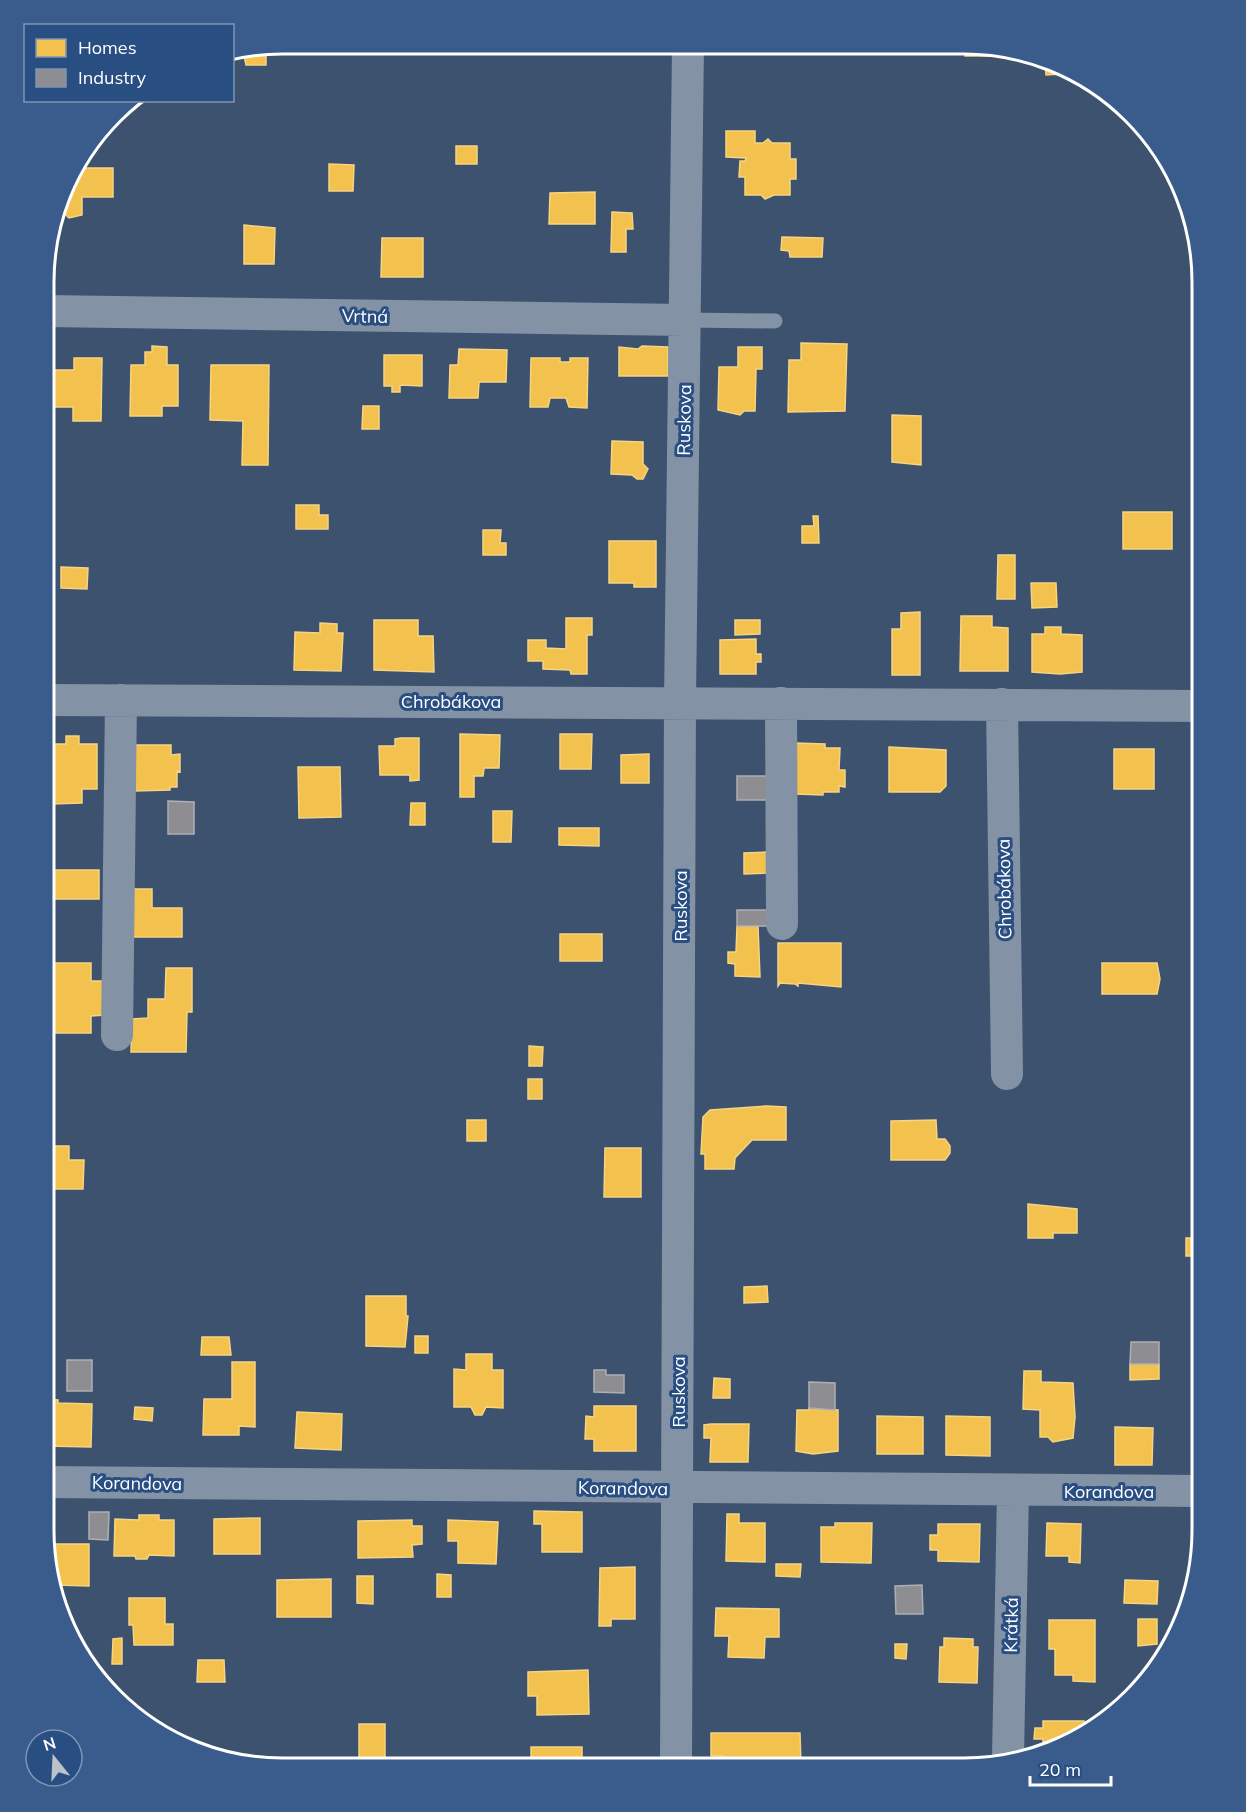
<svg xmlns="http://www.w3.org/2000/svg" width="1246" height="1812" font-family="Mulish,sans-serif">
	<style>
		.homes { fill: #f2c14e; stroke: #f6d483; stroke-width: 1.5 }
		.industry { fill: #8d8d92; stroke: #afafb3; stroke-width: 1.5 }
		.lines { fill: none; stroke-linecap: round; stroke-linejoin: round }
		.lane { stroke: #8392a4; stroke-width: 15 }
		.street { stroke: #8392a4; stroke-width: 32 }
		.labels { text-anchor: middle; dominant-baseline: central; stroke-width: 6; stroke-linejoin: round; paint-order: stroke }
		.street-label { font-size: 18px; fill: #fff; stroke: #294e82 }
		.rim { fill: none; stroke: #fff; stroke-width: 3 }
	</style>
	<rect width="100%" height="100%" fill="#3d526e"/>
	<!-- homes -->
	<path class="homes" d="M453 44H486V54H453Z
		M272 45V51L266 52V65H246L243 51H236Z
		M965 45 999 46V56H965Z
		M1045 59 1055 61 1084 78 1068 80 1063 74 1046 75Z
		M726 131H755V143H763L768 139 772 143H790V159H796V179H790V195H774L765 199 761 195H745V177H739L740 161H745L746 158 726 157Z
		M456 146H477V164H456Z
		M329 164 354 165 353 191H329Z
		M74 168H113V197H82V215L69 218 65 214H58Z
		M595 192V224H549L550 193Z
		M612 212 632 213 633 229H626V252H611Z
		M244 225 275 228 274 264H244Z
		M782 237 823 238 822 257H790L789 251 781 250Z
		M382 238H423V277H381Z
		M801 343 847 344 845 411 788 412 789 360H801Z
		M152 346 167 347V365H178V406H162V416H130L131 365H145V352H152Z
		M642 346 668 347V376H619V347L638 349Z
		M738 347H762V369H756L755 411H744L740 415 718 410 719 367H738Z
		M459 349 507 350 506 382H479L478 398H449L450 365H458Z
		M384 355H422V386L400 385V392H392V386H384Z
		M74 358H102L101 421H73V407H52L53 370H74Z
		M531 358H560V362H570V358H588L587 408 569 407 566 398H550L548 407H530Z
		M211 365H269L268 465H242L243 421 210 420Z
		M1197 405H1202V456H1197Z
		M363 406H379V429H362Z
		M892 415 921 416V465L892 462Z
		M612 441 643 442V464L648 469 643 479H637L632 475 611 474Z
		M296 505H319V515H328V529H296Z
		M1123 512H1172V549H1123Z
		M813 516H818L819 543H802V526H814Z
		M483 530H501L500 543H506V555H483Z
		M609 541H656V587H634V583H609Z
		M998 555H1015V599H997Z
		M61 567 88 568 87 589 61 588Z
		M1031 583H1056L1057 607 1032 608Z
		M920 612V675H892V629H901V613Z
		M961 616H992V627L1008 628V671H960Z
		M566 618H592V635H587V674H571L570 670 543 669V661H528V640H546V648L566 649Z
		M374 620H418V636H433L434 672 374 670Z
		M735 620H760V634L735 635Z
		M320 623 337 624V633H343L341 671 294 670 295 632 320 633Z
		M1045 627H1061V634L1082 635V672L1060 674 1032 672V634H1045Z
		M756 639V654H761V662H756V674H720V640Z
		M460 734 500 735 499 768H484L483 776H474V797H460Z
		M560 734H592L591 769H560Z
		M66 736H79V744H97V789H82V803L51 804V744H66Z
		M401 738H419V780L410 781V775H380L379 746H395V739Z
		M795 743 825 744V748H840L839 770H845V787L839 786V792H823V795L795 794Z
		M135 745H171V755L180 754V772L177 771V787H170V790L135 791Z
		M889 747 946 750V786L940 792H889Z
		M1114 749H1154V789H1114Z
		M649 754V783H621V755Z
		M1202 758V774H1198V759Z
		M298 767H340L341 817 299 818Z
		M411 803H425V825H410Z
		M493 811H512L511 842H493Z
		M559 828H599V846L559 845Z
		M767 852V873L744 874V853Z
		M45 870H99V899H45Z
		M132 889H152V908H182V937H132Z
		M737 926H758L760 977 735 976V964L728 963V952H736Z
		M560 934H602V961H560Z
		M778 943H841V987L798 983V986L795 984 780 983 778 986Z
		M49 963H91V981H105V1015L91 1016V1033H49Z
		M1102 963H1157L1160 979 1157 994H1102Z
		M166 968H192V1012H187L186 1052H131L132 1019 148 1018V999H165Z
		M529 1046 543 1047 542 1066H529Z
		M528 1079H542V1099H528Z
		M766 1106 786 1107V1140H752L735 1158 734 1169H705V1154H701L703 1117 710 1110Z
		M467 1120H486V1141H467Z
		M936 1120 937 1139H945L950 1146V1153L945 1160H891V1121Z
		M45 1146H69V1160H84L83 1189H44Z
		M605 1148H641V1197H604Z
		M1028 1204 1077 1209V1233H1053V1238H1028Z
		M1186 1238H1202V1256H1186Z
		M767 1286 768 1302 744 1303V1287Z
		M366 1296H406V1316H408L405 1347 366 1346Z
		M415 1336H428V1353H415Z
		M202 1337H229L231 1355H201Z
		M1192 1345H1202V1378H1192Z
		M466 1354H492V1370H503V1408L486 1407 482 1415H475L471 1407H454V1369L466 1370Z
		M232 1362H255V1427L239 1426V1435H203L204 1399H232Z
		M1130 1364H1159V1379L1130 1380Z
		M1024 1371H1041V1382L1073 1383 1075 1417 1073 1438 1053 1442 1048 1437H1040V1410L1023 1409Z
		M714 1378 730 1379V1398H713Z
		M46 1399 58 1400V1403L92 1404 91 1447 45 1446Z
		M594 1406H636V1451H594V1439H585L586 1416 594 1417Z
		M135 1407 153 1408 152 1421 134 1419Z
		M809 1408 838 1410V1451L813 1454 796 1451 797 1410H809Z
		M297 1412 342 1414 341 1450 295 1448Z
		M877 1416 923 1417V1454H877Z
		M946 1416 990 1417V1456L946 1455Z
		M711 1424H749L748 1462H710L711 1438H704V1425Z
		M1115 1427 1153 1428 1152 1465H1115Z
		M534 1511 582 1512V1552H542V1524H534Z
		M727 1514H739V1523H765V1562L726 1561Z
		M139 1515H159V1520H174V1556L149 1555 147 1559H136L135 1556H114L115 1519 139 1520Z
		M260 1518V1554H214V1519Z
		M412 1520V1526H422V1544L412 1545 413 1557 358 1558V1521Z
		M448 1520 498 1522 496 1564 458 1563V1541H448Z
		M835 1523H872L871 1563 821 1562V1527H835Z
		M1047 1523 1081 1524 1080 1563 1069 1562V1556H1046Z
		M938 1524H980L979 1562 938 1561V1550H930V1535H938Z
		M47 1544H89V1586L56 1585Z
		M776 1564H801L800 1577 776 1576Z
		M635 1567V1619H611V1626H599L600 1568Z
		M437 1574 451 1575V1597H437Z
		M357 1576H373V1604L357 1603Z
		M331 1579V1617H277V1580Z
		M1125 1580 1158 1581 1157 1604 1124 1603Z
		M129 1598H165V1624H173V1645H134L133 1625H129Z
		M716 1608 779 1609V1637H765L764 1658 728 1657 729 1636H715Z
		M1138 1619H1157V1644L1138 1646Z
		M1049 1620H1095V1682L1073 1681V1675H1055V1649H1049Z
		M122 1638V1664H112L113 1639Z
		M944 1638 973 1639V1647H978L977 1683 939 1682 940 1647H944Z
		M895 1644H907L906 1659 895 1658Z
		M198 1660H224L225 1682H197Z
		M588 1670 589 1714 537 1715V1696H528V1672Z
		M1043 1721H1084V1734L1069 1744 1043 1750V1739H1034L1035 1728H1043Z
		M359 1724H385V1758H373V1767H359Z
		M711 1733H800L801 1765 723 1768V1756H711Z
		M531 1747H582V1767H531Z
		M946 1762H958V1768H946Z"/>
	<!-- industry -->
	<path class="industry" d="M45 585H53V610H45Z
		M737 776H767V800H737Z
		M168 801 194 802V834H168Z
		M737 910H767V926H737Z
		M1131 1342H1159V1364H1130Z
		M67 1360H92V1391H67Z
		M594 1370H606V1375H624V1393L594 1392Z
		M809 1382 835 1383V1410L809 1408Z
		M89 1512H109L108 1540 89 1539Z
		M922 1585 923 1614H896L895 1586Z
		M489 1765H510V1767H489Z"/>
	<g class="lines">
		<!-- lane -->
		<path class="lane" d="M685 320 775 321"/>
		<!-- street -->
		<path class="street" d="M45 311 685 320
			M45 700 1202 706
			M781 703 782 924
			M1002 704 1007 1074
			M117 1035 121 700
			M44 1482 1202 1491
			M1008 1758 1013 1491
			M676 1768 680 702 688 45"/>
	</g>
	<g class="labels">
		<!-- street labels -->
		<g class="street-label">
			<text transform="translate(365 316) rotate(1)">Vrtná</text>
			<text transform="translate(684 420) rotate(-89)">Ruskova</text>
			<text x="451" y="701">Chrobákova</text>
			<text transform="translate(1004 889) rotate(-91)">Chrobákova</text>
			<text transform="translate(680 906) rotate(-90)">Ruskova</text>
			<text transform="translate(678 1392) rotate(-90)">Ruskova</text>
			<text transform="translate(137 1483) rotate(1)">Korandova</text>
			<text transform="translate(623 1488) rotate(1)">Korandova</text>
			<text x="1109" y="1491">Korandova</text>
			<text transform="translate(1011 1625) rotate(-89)">Krátká</text>
		</g>
	</g>
	<!-- crop -->
	<path d="M0 0H1246V1812H0ZM282 54H964A228 228 0 0 1 1192 282V1530A228 228 0 0 1 964 1758H282A228 228 0 0 1 54 1530V282A228 228 0 0 1 282 54Z" fill="#3a5c8c" fill-rule="evenodd"/>
	<path class="rim" d="M282 54H964A228 228 0 0 1 1192 282V1530A228 228 0 0 1 964 1758H282A228 228 0 0 1 54 1530V282A228 228 0 0 1 282 54Z"/>
	<!-- legend -->
	<rect x="24" y="24" width="210" height="78" fill="#294e82" stroke="#7f95b4" stroke-width="1.5"/>
	<rect x="36" y="39" width="30" height="18" fill="#f2c14e" stroke="#7f95b4" stroke-width="1.5"/>
	<text x="78" y="54" font-size="18" fill="#ffffff">Homes</text>
	<rect x="36" y="69" width="30" height="18" fill="#8d8d92" stroke="#7f95b4" stroke-width="1.5"/>
	<text x="78" y="84" font-size="18" fill="#ffffff">Industry</text>
	<!-- north arrow -->
	<g transform="translate(54 1758) rotate(342)"><circle r="28" fill="#294e82" stroke="#7f95b4" stroke-width="1.5"/>
	<path d="M0-4.5L10 22L0 15L-10 22Z" fill="#bbc2cc"/>
	<text y="-9" font-size="16" font-weight="bold" text-anchor="middle" fill="#ffffff">N</text>
	</g>
	<!-- scale -->
	<path d="M1030 1776v9h81v-9" fill="none" stroke="#ffffff" stroke-width="3"/>
	<text x="1039" y="1776" font-size="18" fill="#ffffff" stroke="#294e82" stroke-width="4.5" paint-order="stroke">20 m</text>
</svg>
